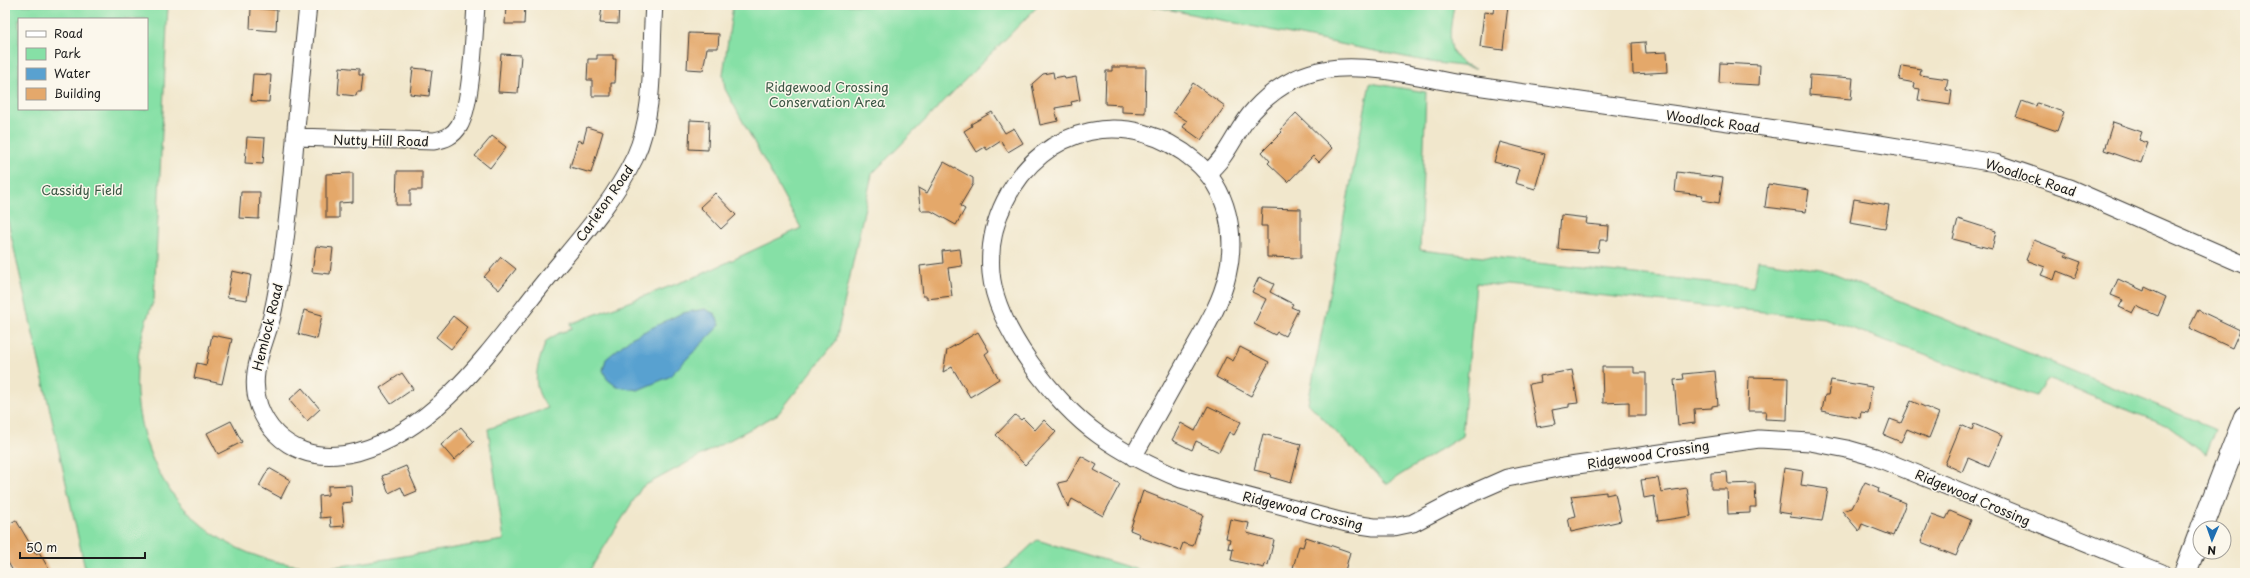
<svg xmlns="http://www.w3.org/2000/svg" width="2250" height="578" font-family="'Playpen Sans',sans-serif">
	<style>
		.green { fill: #86e0a6; stroke: #517e61; fill-rule: evenodd }
		.water { fill: #59a1d0; stroke: #3a5e76 }
		.building { fill: #e4a86b }
		.lines { fill: none; stroke-linecap: round; stroke-linejoin: round }
		.minor-casing { stroke: #3c3a36; stroke-width: 19 }
		.tertiary-casing { stroke: #3c3a36; stroke-width: 24 }
		.minor { stroke: #fff; stroke-width: 17 }
		.tertiary { stroke: #fff; stroke-width: 22 }
		.labels { text-anchor: middle; dominant-baseline: central; stroke-width: 3; stroke-linejoin: round; paint-order: stroke }
		.park-label { font-size: 13px; fill: #3c5745; stroke: #fbf7ec }
		.street-label { font-size: 13px; fill: #1c1c1c; stroke: #fbf7ec }
	</style>
	<rect width="100%" height="100%" fill="#fbf7ec"/>
	<filter id="ink" filterUnits="userSpaceOnUse"><feTurbulence type="fractalNoise" baseFrequency=".025" numOctaves="2"/><feDisplacementMap in="SourceGraphic" scale="8" xChannelSelector="R" yChannelSelector="G"/><feConvolveMatrix kernelMatrix="1 2 1 2 8 2 1 2 1" color-interpolation-filters="sRGB"/></filter>
	<filter id="wash" filterUnits="userSpaceOnUse"><feTurbulence type="fractalNoise" baseFrequency=".012" numOctaves="4" result="noise"/><feDisplacementMap in="SourceGraphic" scale="16" xChannelSelector="R" yChannelSelector="G"/><feGaussianBlur stdDeviation="0.9" result="paint"/><feColorMatrix in="noise" values="0 0 0 0 0 0 0 0 0 0 0 0 0 0 0 0 0 1.4 0 .05"/><feComposite in="paint" operator="in"/></filter>
	<g filter="url(#wash)">
		<rect width="100%" height="100%" fill="#f1e7cc"/>
		<!-- green -->
		<path class="green" d="M5 5H168L154 300C106 409 160 538 282 563 302 567 322 567 342 566L504 540 488 429 548 408C529 385 537 367 546 341L559 333 572 329 570 324 700 275 801 228 725 89 723 75 733 5H1039L872 174 836 341 778 414 642 487 588 573H86L5 208ZM19 19H147V109H19Z
			M1146 5H1454C1450 31 1442 61 1476 68L1430 62Z
			M1370 83 1426 92 1420 250 1753 287 1758 260 1821 269 2216 429 2206 454 2169 426 2047 379 2036 396 1824 318 1476 283 1462 436 1386 484 1308 403Z
			M1037 540 1149 573H1001Z"/>
		<!-- water -->
		<path class="water" d="M705 309 715 314 720 325 669 377 638 390 617 387 607 379 603 370 606 359 631 338 682 313Z"/>
		<g id="blocks">
			<!-- building -->
			<path class="building" d="M506 5H525L524 24H505Z
				M602 5H619L618 24 600 23Z
				M1494 5H1508L1503 50 1480 47 1484 12 1493 13Z
				M251 8 277 10 276 31 250 29Z
				M689 33 719 34 718 48H707L703 70 687 69Z
				M1645 42 1646 53 1667 52 1668 72 1633 74 1632 43Z
				M501 54 521 55 518 93 498 92Z
				M597 55H613V59H616L615 83H611V96H592V80H587L588 59H597Z
				M1720 63 1760 65 1759 85 1719 83Z
				M1902 66 1921 69 1920 75 1948 79 1946 90 1952 91 1950 105 1918 100 1920 89 1914 88 1915 83 1899 80Z
				M340 67 359 69V75H363L361 92H357L356 96 338 94Z
				M1112 67H1146L1145 113 1122 112V105L1105 104 1106 71H1112Z
				M413 68 432 70 429 96 410 94Z
				M1053 72 1054 78 1064 76 1065 79 1076 77 1080 100 1071 102 1072 105 1055 108 1058 121 1040 125 1032 84 1043 74Z
				M253 74 271 75 269 102 251 101Z
				M1810 75 1853 78 1851 99 1809 95Z
				M1193 83 1225 106 1201 140 1183 127 1187 121 1173 112Z
				M2022 101 2036 106 2037 103 2064 112 2057 131 2016 117Z
				M992 112 1005 133 1014 128 1023 143 1008 152 1001 141 987 150 985 147 977 152 964 131 972 126 971 124Z
				M1296 113 1332 148 1319 162 1313 156 1288 182 1268 163 1270 161 1262 152 1282 132 1280 130Z
				M690 120 709 121 708 150 689 149Z
				M2113 122 2142 132 2139 140 2148 143 2141 163 2104 150Z
				M587 127 603 132 591 173 570 167 578 140 583 142Z
				M492 136 506 147 490 168 475 156Z
				M247 137 265 138 263 164 245 163Z
				M1500 142 1545 154 1535 189 1515 183 1519 169 1494 162Z
				M944 162 973 178V184L960 206 965 209 956 225 931 211H922L920 207 918 188 927 193Z
				M397 171H422V190H410V205H396Z
				M1677 172 1723 178 1719 203 1702 200 1703 195 1675 192Z
				M353 173V202L339 203V218H326V174Z
				M1768 184 1809 190 1806 212 1765 207Z
				M241 192H260L259 219 239 218Z
				M715 193 736 215 721 229 700 207Z
				M1854 199 1889 205 1885 229 1850 223Z
				M1262 208 1301 209V258L1267 257V226H1261Z
				M1561 215 1587 218 1586 224 1609 226 1608 240H1600L1598 252 1558 249Z
				M1958 219 1996 231 1992 249 1953 239Z
				M2034 240 2067 253 2065 256 2081 262 2075 278 2057 271 2054 280 2041 275 2045 267 2026 260Z
				M316 246 333 248 330 274 312 272Z
				M960 249 962 266 948 268 952 296 927 299V296H923L920 266 943 263 942 251Z
				M501 257 516 269 499 290 484 277Z
				M232 271 251 275 247 300 227 297Z
				M1259 277 1274 284 1270 292 1293 304 1291 307 1298 310 1285 336 1277 332 1275 335 1254 324 1266 299 1252 292Z
				M2118 279 2144 291 2145 287 2166 297 2158 316 2136 306 2132 313 2119 307 2123 300 2111 295Z
				M304 310 322 315 317 339 298 334Z
				M2198 310 2240 330 2232 348 2189 328Z
				M453 316 468 328 451 349 436 337Z
				M978 332 989 351 985 354 999 379 970 397 952 367 943 372 947 350Z
				M212 335 232 339 222 384 194 378 197 363 206 365Z
				M1240 347 1269 362 1251 396 1216 377 1226 357 1233 361Z
				M1602 367H1634V373H1646V416H1629V402L1603 403Z
				M1572 370 1578 403 1569 404V407L1552 410 1555 424 1537 427 1529 384 1541 382 1540 376Z
				M1715 371 1718 405 1712 406V408L1694 409 1695 423 1678 425 1674 380 1684 379 1683 374Z
				M402 373 413 389 391 404 380 388Z
				M1749 377 1788 378 1787 420 1765 419 1766 411H1748Z
				M1831 380 1872 387 1868 413 1861 412 1860 418 1822 411 1825 395H1828Z
				M302 388 320 409 307 421 289 400Z
				M1911 401 1939 413 1929 438 1907 429 1901 442 1884 435 1890 419 1901 423Z
				M1208 406 1241 422 1234 435 1229 432 1219 452 1196 441 1192 450 1172 440 1181 423 1195 431Z
				M1015 415 1021 420 1023 418 1035 430 1044 420 1056 432 1025 465 996 435Z
				M231 421 242 442 218 454 207 433Z
				M1974 424 2002 436 1989 467 1968 458 1962 472 1945 464 1961 425 1972 430Z
				M461 427 474 442 454 460 441 445Z
				M1263 434 1301 444 1291 483 1270 477 1271 474 1254 470Z
				M1081 456 1097 465 1094 470 1120 484 1103 516 1072 499 1068 507 1058 483 1067 481Z
				M406 466 417 491 405 496 401 487 389 493 382 476Z
				M269 468 290 480 281 498 259 486Z
				M1784 468 1803 471 1801 485 1828 489 1822 521 1790 517 1791 514 1778 512Z
				M1727 472 1728 484 1755 483 1756 507H1750V513L1728 514 1727 489H1711V473Z
				M1658 478 1661 492 1687 488 1691 516 1658 521 1654 496 1644 498 1641 480Z
				M1865 482 1879 488 1878 492 1906 503 1893 536 1862 524 1859 531 1842 511 1852 508Z
				M351 485 352 502 342 503 344 526 331 527 330 517 320 518 319 496 328 495V486Z
				M1143 491 1203 515 1193 546 1183 543 1180 551 1139 537 1140 534 1130 530Z
				M1606 492V495L1615 493 1621 521 1571 532 1568 518 1576 516 1571 496Z
				M1950 511 1971 520 1956 556 1921 542 1932 514 1946 519Z
				M1230 519 1249 523 1247 533 1274 540 1268 565 1265 564 1264 568 1231 560 1233 549 1228 548 1230 539 1226 538Z
				M16 520 36 554 39 552 51 573H14L5 557V526Z
				M1306 537 1350 552 1345 571 1341 570 1340 573H1312L1293 568 1299 546 1303 547Z"/>
		</g>
	</g>
	<g filter="url(#ink)">
		<use href="#blocks" fill-opacity="0" stroke="#3c3a36" stroke-width="1"/>
		<g class="lines">
			<!-- minor casing -->
			<g class="minor-casing">
				<path id="minor" d="M308 5C303 54 298 103 294 153 289 208 284 262 272 316 264 347 248 373 259 406 267 428 282 443 303 451 321 458 340 456 357 452 439 430 494 344 545 281 577 242 613 203 635 157 656 111 650 54 654 5
					M295 137 434 141C445 139 453 136 459 126 472 104 474 33 476 5
					M1207 173C1229 156 1236 129 1254 110 1312 46 1381 70 1455 83L1867 142 1995 163 2069 188 2245 265
					M1133 457C1152 423 1171 389 1190 355 1204 330 1221 304 1227 276 1237 235 1228 189 1195 161 1130 106 1043 124 1005 201 994 223 989 248 991 273 996 328 1055 404 1099 435 1124 453 1152 467 1181 479L1347 523 1374 527H1394L1413 523 1457 500 1507 478 1563 467 1759 439 1810 442 1847 449 1875 457 2162 573"/>
			</g>
			<!-- tertiary casing -->
			<g class="tertiary-casing">
				<path id="tertiary" d="M2202 528 2245 417
					M2185 573 2200 533"/>
			</g>
			<!-- minor -->
			<use href="#minor" class="minor"/>
			<!-- tertiary -->
			<use href="#tertiary" class="tertiary"/>
		</g>
	</g>
	<g class="labels">
		<!-- park labels -->
		<g class="park-label">
			<text x="827" y="86">Ridgewood Crossing<tspan x="827" dy="15">Conservation Area</tspan></text>
			<text x="82" y="189">Cassidy Field</text>
		</g>
		<!-- street labels -->
		<g class="street-label">
			<text transform="translate(1713 121) rotate(8)">Woodlock Road</text>
			<text transform="translate(381 140) rotate(1)">Nutty Hill Road</text>
			<text transform="translate(2031 177) rotate(18)">Woodlock Road</text>
			<text transform="translate(604 203) rotate(-55)">Carleton Road</text>
			<text transform="translate(267 327) rotate(-76)">Hemlock Road</text>
			<text transform="translate(1648 454) rotate(-9)">Ridgewood Crossing</text>
			<text transform="translate(1973 497) rotate(23)">Ridgewood Crossing</text>
			<text transform="translate(1303 510) rotate(14)">Ridgewood Crossing</text>
		</g>
	</g>
	<!-- margin -->
	<rect width="2250" height="578" fill="none" stroke="#fbf7ec" stroke-width="20"/>
	<!-- legend -->
	<rect x="18" y="18" width="130" height="92" fill="#fbf7ec" stroke="#a29f99"/>
	<rect x="26" y="31" width="20" height="6" fill="#ffffff" stroke="#a29f99"/>
	<text x="54" y="38" font-size="12" fill="#1c1c1c">Road</text>
	<rect x="26" y="48" width="20" height="12" fill="#86e0a6" stroke="#a29f99"/>
	<text x="54" y="58" font-size="12" fill="#1c1c1c">Park</text>
	<rect x="26" y="68" width="20" height="12" fill="#59a1d0" stroke="#a29f99"/>
	<text x="54" y="78" font-size="12" fill="#1c1c1c">Water</text>
	<rect x="26" y="88" width="20" height="12" fill="#e4a86b" stroke="#a29f99"/>
	<text x="54" y="98" font-size="12" fill="#1c1c1c">Building</text>
	<!-- north arrow -->
	<g transform="translate(2212 540) rotate(182)"><circle r="19" fill="#fbf7ec" stroke="#a29f99"/>
	<path d="M0-3L7 15L0 10L-7 15Z" fill="#1f6fb2"/>
	<text y="-6" font-size="11" font-weight="bold" text-anchor="middle" fill="#1c1c1c">N</text>
	</g>
	<!-- scale -->
	<path d="M20 552v6h125v-6" fill="none" stroke="#1c1c1c" stroke-width="2"/>
	<text x="26" y="552" font-size="12" fill="#1c1c1c" stroke="#fbf7ec" stroke-width="3" paint-order="stroke">50 m</text>
</svg>
